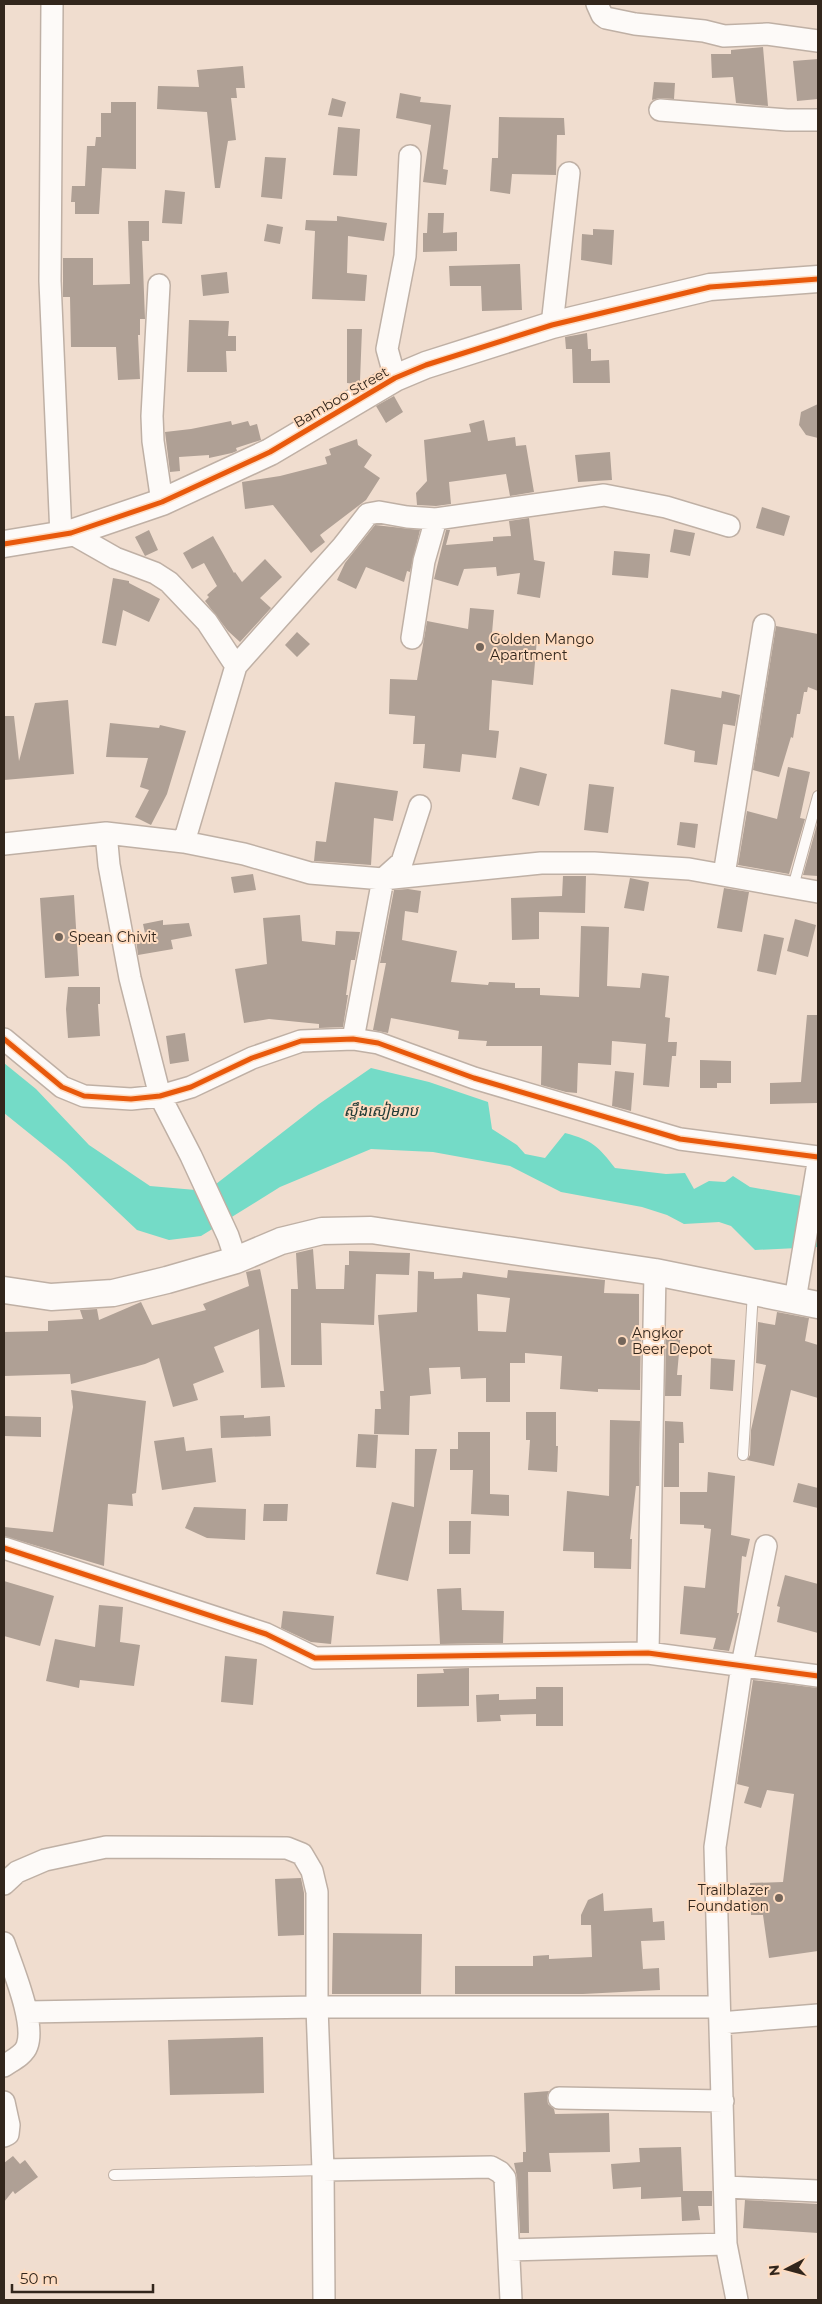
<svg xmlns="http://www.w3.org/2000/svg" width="822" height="2304" font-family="Montserrat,'Noto Sans Khmer',sans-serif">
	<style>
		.water { fill: #74dbc7 }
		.building { fill: #afa095; fill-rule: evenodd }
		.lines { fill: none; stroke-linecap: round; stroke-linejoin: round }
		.service-casing { stroke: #bfb0a5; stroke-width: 12 }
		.minor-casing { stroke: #bfb0a5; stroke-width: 24 }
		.tertiary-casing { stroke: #bfb0a5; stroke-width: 29 }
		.service { stroke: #fdfaf8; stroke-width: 10 }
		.minor { stroke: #fdfaf8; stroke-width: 21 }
		.tertiary { stroke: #fdfaf8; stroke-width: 26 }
		.cycleway-casing { stroke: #fedcc1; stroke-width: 8 }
		.cycleway { stroke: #e8590c; stroke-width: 5 }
		.poi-dot { fill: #74665b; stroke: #fedcc1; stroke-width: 2 }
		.labels { text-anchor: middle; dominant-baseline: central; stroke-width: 4; stroke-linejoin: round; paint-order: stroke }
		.street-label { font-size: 14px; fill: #32261c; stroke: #fedcc1 }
		.poi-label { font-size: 14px; fill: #32261c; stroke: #fedcc1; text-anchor: start }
		.water-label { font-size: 15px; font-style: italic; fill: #223b36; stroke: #fedcc1 }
	</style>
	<rect width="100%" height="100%" fill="#f0ddcf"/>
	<!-- water -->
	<path class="water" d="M4 1063 36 1089 89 1145 150 1186 207 1191 319 1104 371 1068 429 1082 488 1102 492 1129 517 1145 525 1154 545 1158 565 1133C592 1140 599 1147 615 1168L666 1174 685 1173 694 1189 709 1181 725 1182 733 1176 750 1187 813 1198 818 1200V1247L755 1250 731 1226 719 1222 684 1224 667 1215 642 1207 561 1192 510 1166 433 1152 371 1149 280 1187 201 1236 169 1240 137 1230 66 1163 4 1113Z"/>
	<!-- building -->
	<path class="building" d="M763 47 768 106 736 103 733 77 712 78 711 54H731V50Z
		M818 59V99L797 101 793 61Z
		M243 66 245 88H236L237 98H231L236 140 228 141 220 188H215L207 112 157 109 158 86 199 87 197 70Z
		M654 82 675 83 674 99 660 98 652 100Z
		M400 93 421 97 420 102 451 105 443 169 448 170 446 185 423 182 431 125 396 118Z
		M332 98 346 102 342 117 328 115Z
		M111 102H136V169L102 168 99 214H75V202H71L72 186H85L87 146H95L96 137H101V113H111Z
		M499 117 564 118 565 135H557L556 175 512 174 510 194 490 191 492 158H498Z
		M338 127 360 129 357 176 333 175Z
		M265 157 286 158 282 199 261 197Z
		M165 190 185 192 182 224 162 223Z
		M428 213H444L443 233 457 232V251L423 252V233H427Z
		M337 216 387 223 384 241 348 236 347 273 367 275 365 301 312 299 315 231 305 230 306 220 337 221Z
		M128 221H149V241H142L145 319H140V335H138L140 379 118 380 116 347H71L70 297H63V258H93V285L130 284Z
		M267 224 283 227 280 244 264 241Z
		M593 229 614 230 612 265 581 260 582 234 593 235Z
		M520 264 522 310 482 311 481 286H450L449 266Z
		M227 272 229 293 203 296 201 275Z
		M189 320 229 321 228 336H236V351H226L227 372H187Z
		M347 329H362L360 381 356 384 347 383Z
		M587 333 588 349H591V361L609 360 610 383H573L572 349H566L565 337Z
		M394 396 403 412 386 423 376 406Z
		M818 404V438L806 435 799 425 801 412Z
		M484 420 488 441 515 437 516 446 526 445 534 492 510 496 506 474 449 482 451 504 436 506 417 505 416 493 427 481 424 440 471 432 469 424Z
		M231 421 232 425 248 421 250 426 257 424 261 440 236 448 237 451 232 453 209 458V455L179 457 180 471 170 472 165 432 191 429Z
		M357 439 358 445 372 455 364 467 380 478 366 500 320 535 325 542 311 553 273 505 245 509 242 482 280 476 327 464 325 457 331 455 329 449Z
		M610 452 612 480 578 482 575 455Z
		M762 507 790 516 784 536 756 528Z
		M529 518 534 560 545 562 540 598 517 594 520 573 497 576 496 567 464 569 458 586 434 579 446 530H450L446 545 493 541V537L511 536 509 521Z
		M375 525 420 530 410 572 407 571 404 582 366 567 356 589 337 580 345 563Z
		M674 529 695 533 690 556 670 552Z
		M149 530 158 550 145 556 135 537Z
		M213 536 234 573 235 572 242 582 265 559 282 577 260 598 271 608 240 642 228 631 205 601 209 597 207 595 217 586 204 563 192 569 183 553Z
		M614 551 650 554 648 578 612 575Z
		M113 578 129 581V583L160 599 149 622 123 610 116 646 102 643Z
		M470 608 494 610 492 633 537 639 533 685 492 680 489 730 499 731 496 758 462 754 460 772 423 768 425 744H413L415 716 389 714 390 679 417 680 427 621 468 629Z
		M776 626 818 634V691L808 687 807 692H804L800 714H797L793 738 791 737 779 777 753 770Z
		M297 632 310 644 297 657 285 645Z
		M671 689 721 698 722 691 740 695 735 726 723 724 717 765 694 762 695 751 664 744Z
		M68 700 74 774 4 780V716H14L19 761 35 703Z
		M110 723 159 728 160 725 186 731 167 794 151 825 135 817 149 790 140 787 148 758 106 757Z
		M520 767 547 774 539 806 512 799Z
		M788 767 810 772 800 818 805 819 789 874 738 865 747 811 777 819Z
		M335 782 398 791 393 821 374 818 371 865 314 861 316 841 326 842Z
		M589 784 614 787 608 833 584 830Z
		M818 821V876L803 875Z
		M680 822 698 824 695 848 677 845Z
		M253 874 256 890 234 893 231 877Z
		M563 876H586L585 913 539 912V939L512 940 511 898 562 896Z
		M630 878 649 882 644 911 624 908Z
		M724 888 749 892 742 932 717 928Z
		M408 889 421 891 418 913 405 911 402 940 457 951 451 982 488 985 489 982 515 983V988H540V995L579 997 581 926 609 927 607 986 640 988 642 973 669 976 665 1017 670 1018 668 1042H677L676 1056H672L669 1087 643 1085 646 1044 612 1041 611 1065 578 1063 577 1093 566 1092 541 1085 542 1046H486L487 1041 458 1039 459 1031 391 1018 388 1033 373 1030 386 963H380L394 890Z
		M74 895 79 976 45 978 40 898Z
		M300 915 302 941 335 945 336 931 360 932 355 960H351L346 995H348L343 1027 319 1028V1024L269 1019 244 1023 235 969 267 964 263 918Z
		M795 919 816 925 808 957 787 951Z
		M163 920V925L189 923 192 936 171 940 173 949 138 955 136 939 146 938 143 924Z
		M764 934 784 938 776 975 757 971Z
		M68 987H100V1004H98L100 1036 68 1038 66 1009Z
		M807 1015H818V1103L770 1104V1083L801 1082Z
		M185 1033 189 1061 170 1064 166 1036Z
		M700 1060 731 1061V1083H717V1088H700Z
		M615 1071 634 1073 631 1111 612 1106Z
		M313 1249 316 1289H344L345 1265H349V1251L410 1253 409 1275 376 1274 374 1325 321 1323 322 1365H291V1289H298L296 1253Z
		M260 1269 285 1387 261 1388 259 1329 214 1347 224 1372 193 1384 198 1400 173 1407 159 1358 145 1364 71 1384 70 1374 4 1376V1332L48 1331V1321L83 1319 80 1310 97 1309 99 1320 141 1302 152 1325 206 1310 203 1304 249 1286 246 1272Z
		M508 1270 605 1280 604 1293 639 1294V1329H641L640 1390 598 1389V1392L560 1389 562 1356 525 1353V1363H510V1402H486V1378L461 1379 460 1367 429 1368 431 1394 410 1396 409 1435 374 1434 375 1409H381L380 1391H384L378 1315 417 1312 418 1271 434 1272V1279L462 1278 463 1272 507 1278ZM477 1294 510 1298 506 1332 478 1331Z
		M777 1312 809 1318 805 1341 818 1345V1398L791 1390 774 1466 747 1460 750 1455 751 1430 766 1365 756 1363 758 1322 775 1325Z
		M666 1331H681L677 1375H682L681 1396H665Z
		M711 1358 735 1360 733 1391 710 1389Z
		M71 1390 146 1401 136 1493 132 1494 133 1506 108 1504 104 1566 4 1536V1527L53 1532 73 1407Z
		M526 1412H556V1446H558L557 1472 528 1470 530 1440H526Z
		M244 1415V1418L270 1416 271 1436 221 1438 220 1416Z
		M4 1416 41 1417V1437L4 1436Z
		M610 1420 640 1421 639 1486H636L630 1539H632L631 1569 594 1568V1552L563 1551 567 1491 609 1496Z
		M665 1421 683 1422 684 1443H679V1487H664Z
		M458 1432H490V1494L509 1495V1516L471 1514 473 1470H450V1449H458Z
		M358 1434 378 1435 376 1468 356 1467Z
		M184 1437 186 1451 212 1448 216 1482 162 1490 154 1441Z
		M415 1449H437L408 1581 376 1574 392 1502 414 1507Z
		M708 1472 735 1476 731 1535 750 1539 746 1557 742 1556 737 1613H739L729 1651 713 1649 716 1638 680 1634 684 1586 705 1588 711 1529 704 1528V1525L680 1524V1492H707Z
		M798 1483 818 1488V1508L793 1502Z
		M264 1504H288L287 1521H263Z
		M194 1507 246 1509 245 1540 207 1538 185 1528Z
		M449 1521H471L470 1554H449Z
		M785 1575 818 1584V1633L777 1622 780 1607 777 1606Z
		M4 1581 54 1596 40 1646 4 1636Z
		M461 1588 462 1610 504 1611 503 1643 440 1644 437 1589Z
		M99 1605 123 1607 120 1642 140 1645 134 1686 80 1680 79 1688 46 1681 55 1639 95 1647Z
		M283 1611 334 1616 331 1644 311 1642 281 1628Z
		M225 1656 257 1659 253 1705 221 1702Z
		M469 1668V1706L417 1707V1674L444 1673 443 1669Z
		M753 1680 818 1688V1951L769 1958 763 1915H751L750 1883 783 1882 794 1794 767 1790 761 1808 744 1803 749 1787 737 1784Z
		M536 1687H563V1726H536V1714L500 1715 501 1721 477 1722 476 1695 499 1694V1700L536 1699Z
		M301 1878 304 1893V1935L278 1936 275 1879Z
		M603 1893 604 1911 652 1908 653 1922 664 1921 665 1940 641 1941 643 1969 659 1968 660 1990 583 1994H455V1966H533V1956L549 1955V1959L592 1957 591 1925H581V1915L588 1900Z
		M333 1933 422 1934 421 1994H332Z
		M263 2037 264 2093 170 2095 168 2040Z
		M549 2091 547 2097 548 2104 554 2109 555 2114 609 2113 610 2152 549 2153 551 2172H528L529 2233H520L517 2177 514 2163 523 2162V2152H526L524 2093Z
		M681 2147 683 2191H712V2206H698L700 2220 682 2221 681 2197 641 2199V2187L613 2189 611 2164 640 2162 639 2148Z
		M13 2156 20 2164 25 2160 38 2177 15 2194 13 2191 4 2202V2163Z
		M745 2200 818 2204V2233L743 2228Z"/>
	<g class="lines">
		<!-- service casing -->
		<g class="service-casing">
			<path id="service" d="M793 887 818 796
				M743 1455 753 1292
				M114 2175 323 2170"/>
		</g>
		<!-- minor casing -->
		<g class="minor-casing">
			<path id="minor" d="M52 4 50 281 61 536
				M597 4 602 15 606 18 635 24 704 31 724 36 767 34 818 41
				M660 110 787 120H818
				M159 285 152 416 153 441 162 502
				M552 325 569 173
				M395 378 387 349 405 256 410 156
				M71 533 115 558 155 573 169 582 207 622 236 666
				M412 638 424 561 436 519
				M106 833 109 865 130 978 160 1096 191 1156 228 1236 236 1260
				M184 842 236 666 343 546 368 514 379 512 407 517 436 519 604 495 666 507 729 526
				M4 844 106 833 184 842 244 854 310 873 383 879 541 863H594L689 869 818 892
				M724 875 764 625
				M4 1039 62 1087 84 1096 131 1099 160 1096 191 1087 252 1058 301 1041 353 1039 378 1043 474 1078 680 1139 818 1157
				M353 1039 383 879 402 862 420 806
				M795 1300 818 1163
				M4 1548 266 1634 315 1658 648 1653 818 1676
				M648 1653 655 1272
				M4 1884 17 1872 45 1860 106 1847 287 1848 302 1854 312 1871 317 1892V2007L323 2170 324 2300
				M4 1943C12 1967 36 2023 27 2046 24 2055 11 2061 4 2066
				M27 2012 317 2007H719
				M720 2023 818 2015
				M559 2098 723 2101
				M4 2102 9 2125 8 2134 4 2136
				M323 2170 491 2167 500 2172 505 2178 511 2300
				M726 2187 818 2191
				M509 2250 726 2244
				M737 2300 726 2244 715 1847 742 1665 766 1546"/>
		</g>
		<!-- tertiary casing -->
		<g class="tertiary-casing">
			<path id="tertiary" d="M4 544 71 533 162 502 270 452 395 378 426 365 552 325 710 287 818 279
				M4 1290 51 1297 113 1293 167 1280 236 1260 281 1241 322 1231 371 1230 655 1272 818 1305"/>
		</g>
		<!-- service -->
		<use href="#service" class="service"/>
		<!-- minor -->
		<use href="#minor" class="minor"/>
		<!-- tertiary -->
		<use href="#tertiary" class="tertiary"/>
		<!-- cycleway casing -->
		<g class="cycleway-casing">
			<path id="cycleway" d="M4 544 71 533 162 502 270 452 395 378 426 365 552 325 710 287 818 279
				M4 1039 62 1087 84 1096 131 1099 160 1096 191 1087 252 1058 301 1041 353 1039 378 1043 474 1078 680 1139 818 1157
				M4 1548 266 1634 315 1658 648 1653 818 1676"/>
		</g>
		<!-- cycleway -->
		<use href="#cycleway" class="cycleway"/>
	</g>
	<!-- markers -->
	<g class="poi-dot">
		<circle cx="480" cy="647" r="5"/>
		<circle cx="59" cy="937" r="5"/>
		<circle cx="622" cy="1341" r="5"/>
		<circle cx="779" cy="1898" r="5"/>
	</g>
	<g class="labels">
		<!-- street labels -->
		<g class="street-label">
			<text transform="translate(341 397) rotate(-30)">Bamboo Street</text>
		</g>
		<!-- poi labels -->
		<g class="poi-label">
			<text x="490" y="639">Golden Mango<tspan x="490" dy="16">Apartment</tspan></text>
			<text x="69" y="937">Spean Chivit</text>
			<text x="632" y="1333">Angkor<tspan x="632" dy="16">Beer Depot</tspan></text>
			<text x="769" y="1890" text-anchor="end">Trailblazer<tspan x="769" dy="16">Foundation</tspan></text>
		</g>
		<!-- water labels -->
		<g class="water-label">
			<text x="381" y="1110">ស្ទឹងសៀមរាប</text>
		</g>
	</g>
	<!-- border -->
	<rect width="822" height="2304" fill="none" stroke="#32261c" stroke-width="10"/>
	<!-- north arrow -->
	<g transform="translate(787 2269) rotate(264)" stroke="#fedcc1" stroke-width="4" paint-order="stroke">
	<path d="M0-4L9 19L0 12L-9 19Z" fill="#32261c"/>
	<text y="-8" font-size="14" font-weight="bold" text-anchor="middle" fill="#32261c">N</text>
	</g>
	<!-- scale -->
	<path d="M12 2284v8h141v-8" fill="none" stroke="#32261c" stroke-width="2.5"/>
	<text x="20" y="2284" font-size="15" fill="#32261c" stroke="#fedcc1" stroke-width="4" paint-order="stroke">50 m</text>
</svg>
